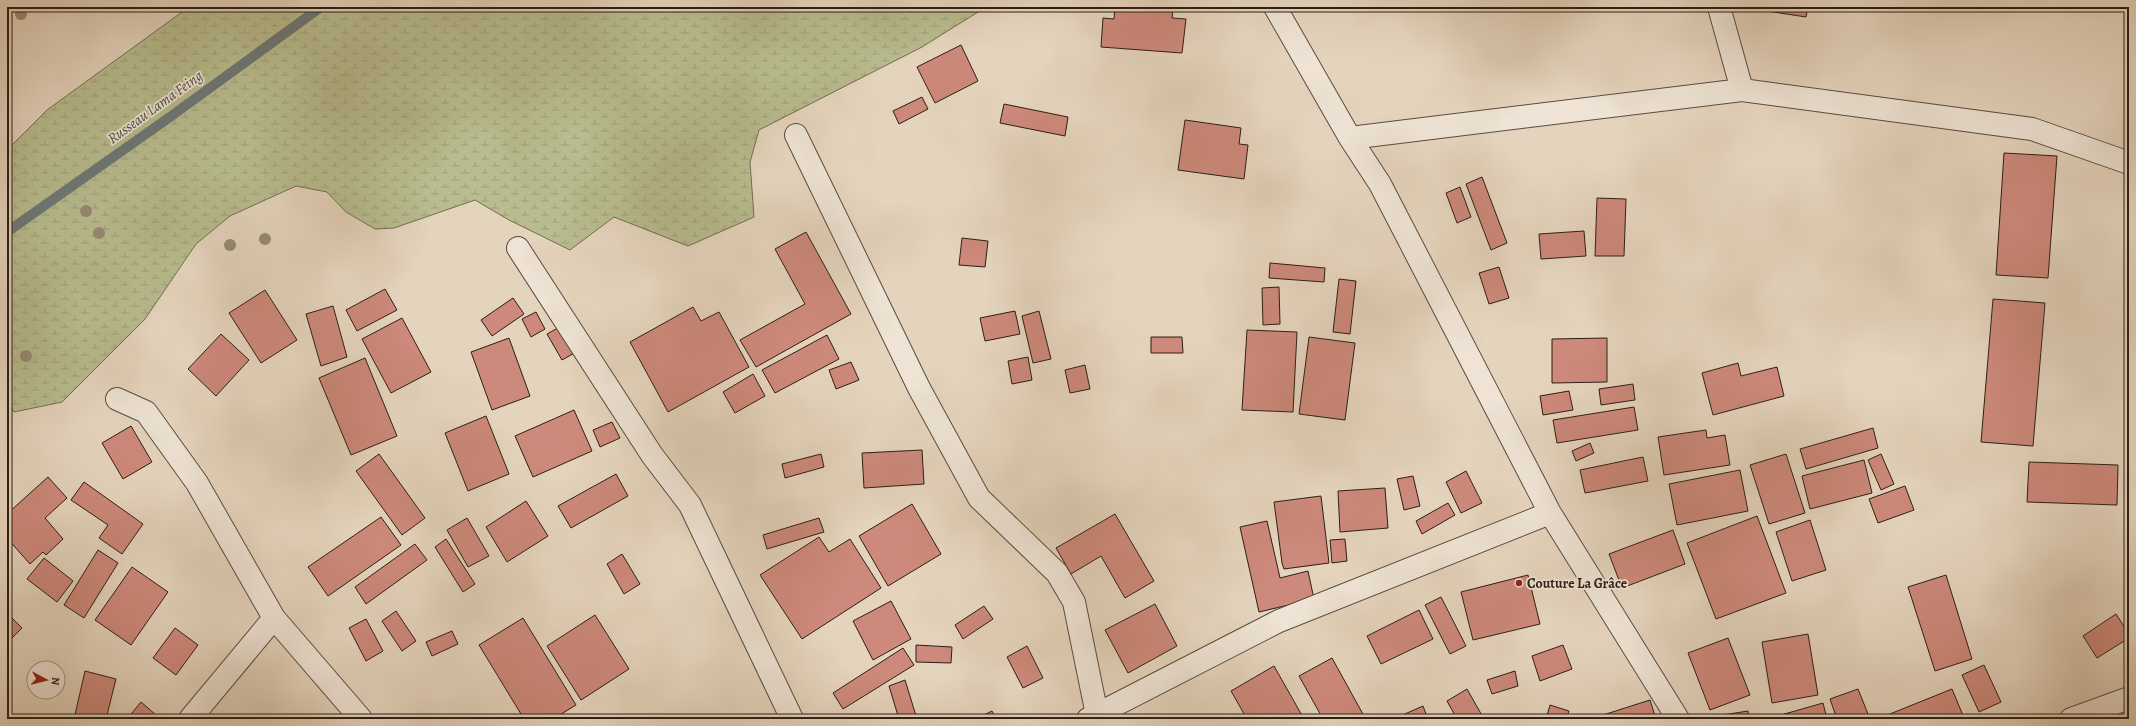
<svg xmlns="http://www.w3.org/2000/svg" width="2136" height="726" font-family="Alegreya,serif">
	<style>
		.wetland { fill: url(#wetland-marsh); stroke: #726d52 }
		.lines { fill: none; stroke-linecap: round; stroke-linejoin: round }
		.stream { stroke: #6d7978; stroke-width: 10 }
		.building { fill: #cd897b; stroke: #2c1e15 }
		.minor-casing { stroke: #5a4c3f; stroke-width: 24 }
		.minor { stroke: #eee3d4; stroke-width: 22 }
		.tree { fill: #968a74 }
		.poi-dot { fill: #8f2418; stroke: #eee3d4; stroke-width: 1.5 }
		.labels { text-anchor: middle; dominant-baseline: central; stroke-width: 3.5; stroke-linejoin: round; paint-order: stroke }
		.poi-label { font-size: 14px; font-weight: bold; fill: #2c1e15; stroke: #eee3d4; text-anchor: start }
		.water-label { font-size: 15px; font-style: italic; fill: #4d4c47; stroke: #eee3d4 }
	</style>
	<defs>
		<pattern id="wetland-marsh" width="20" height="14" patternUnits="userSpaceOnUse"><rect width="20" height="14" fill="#b8bc8e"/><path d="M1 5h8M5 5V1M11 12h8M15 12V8" fill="none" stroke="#9ea17a"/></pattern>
	</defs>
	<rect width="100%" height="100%" fill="#e5d4bd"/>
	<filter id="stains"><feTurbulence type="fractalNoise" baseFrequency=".005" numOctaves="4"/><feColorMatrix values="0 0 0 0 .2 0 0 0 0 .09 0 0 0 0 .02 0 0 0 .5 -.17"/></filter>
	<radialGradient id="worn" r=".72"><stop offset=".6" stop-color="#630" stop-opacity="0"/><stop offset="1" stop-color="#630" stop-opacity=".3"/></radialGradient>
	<!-- wetland -->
	<path class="wetland" d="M189 7H986L922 47 759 130 750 162 754 217 688 246 614 217 570 250 509 220 475 200 394 228 375 229 346 212 327 192 296 186 230 216 196 244 145 319 62 402 14 412 7 400V150L47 110Z"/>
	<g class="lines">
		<!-- stream -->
		<path class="stream" d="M7 232 170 117 321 7"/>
	</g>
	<!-- building -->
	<path class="building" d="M1115 7 1173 8 1172 18 1186 19 1182 53 1101 47 1103 18 1114 19Z
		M1755 7H1808L1806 17 1754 9Z
		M961 45 978 81 935 103 917 67Z
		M922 97 928 109 899 124 893 111Z
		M1004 104 1068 117 1065 136 1000 123Z
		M1185 120 1241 128 1239 144 1248 145 1244 179 1178 170Z
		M2004 153 2057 156 2048 278 1996 275Z
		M1482 177 1507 243 1491 250 1466 184Z
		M1460 187 1471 217 1457 223 1446 193Z
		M1597 198 1626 199 1624 256H1595Z
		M1584 231 1586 256 1541 259 1539 234Z
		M806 232 851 314 756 367 740 340 805 304 775 249Z
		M962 238 988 241 985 267 959 265Z
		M1270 263 1325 268 1324 282 1269 278Z
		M1499 267 1509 298 1489 304 1479 273Z
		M1339 279 1356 281 1350 334 1333 332Z
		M1279 287 1280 324 1263 325 1262 288Z
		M385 289 397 310 357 331 346 310Z
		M265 290 297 340 261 363 229 313Z
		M513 298 524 314 492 336 481 320Z
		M1993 299 2045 303 2033 446 1981 442Z
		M333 306 347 357 321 366 306 314Z
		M693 307 701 321 719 312 749 367 668 412 630 342Z
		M1015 311 1020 334 985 341 980 318Z
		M1039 311 1051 359 1033 363 1022 316Z
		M536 312 545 329 531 337 522 319Z
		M402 318 431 372 391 393 362 339Z
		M563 325 578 351 562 360 547 334Z
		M1247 330 1297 332 1293 412 1242 410Z
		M221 334 249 360 216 396 188 369Z
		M827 335 839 359 775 393 762 370Z
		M1151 337H1182L1183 353H1151Z
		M1309 337 1355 343 1345 420 1299 414Z
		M509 338 530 396 492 410 471 352Z
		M1607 338V382L1552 383V339Z
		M1028 357 1032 380 1012 384 1008 361Z
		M365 358 397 436 351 455 319 378Z
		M851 362 859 380 836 389 829 370Z
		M1738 363 1741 376 1777 367 1784 396 1713 415 1702 373Z
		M1085 365 1090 389 1070 393 1065 370Z
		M753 374 765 396 735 413 723 392Z
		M1633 384 1635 400 1601 405 1599 389Z
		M1569 391 1573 410 1543 415 1540 396Z
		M1634 407 1638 430 1557 443 1553 420Z
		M574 410 592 451 533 477 515 436Z
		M486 416 509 474 468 491 445 433Z
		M612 422 620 438 600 447 593 430Z
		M131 426 152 462 123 479 102 443Z
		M1873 428 1878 448 1806 469 1800 449Z
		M1706 430 1707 438 1725 435 1730 465 1664 475 1658 437Z
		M1590 443 1594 453 1576 461 1572 451Z
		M922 450 924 484 864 488 862 453Z
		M379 454 425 518 402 535 356 471Z
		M821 454 824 467 785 478 782 464Z
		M1786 454 1805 513 1769 524 1750 465Z
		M1881 454 1894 484 1881 490 1868 460Z
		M1643 457 1648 481 1585 493 1580 470Z
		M1864 460 1872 493 1810 509 1802 476Z
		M2029 462 2118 465 2117 505 2027 502Z
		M1740 470 1748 511 1677 525 1669 484Z
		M1466 471 1482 503 1461 513 1446 482Z
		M616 474 628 496 571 528 558 506Z
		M1413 476 1420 506 1404 510 1397 479Z
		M48 477 67 498 45 518 63 539 46 555 43 552 30 564 7 538V514Z
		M84 482 143 524 122 554 99 538 108 525 71 500Z
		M1905 486 1914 510 1878 523 1869 499Z
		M1385 488 1388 528 1340 532 1338 491Z
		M1321 496 1329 563 1284 569 1282 563 1274 502Z
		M526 501 548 536 507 562 486 527Z
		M1448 503 1455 515 1422 534 1416 521Z
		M912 504 941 554 888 586 859 536Z
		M1115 514 1154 581 1125 598 1101 556 1071 574 1056 548Z
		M1757 516 1786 593 1716 619 1687 543Z
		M381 517 401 545 328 596 308 567Z
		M467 518 489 556 468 567 447 530Z
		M819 518 824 532 767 549 763 535Z
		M1810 520 1826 570 1792 581 1776 532Z
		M1267 521 1280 578 1308 571 1314 599 1259 612 1240 527Z
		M1673 530 1685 564 1622 588 1609 554Z
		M819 537 829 552 850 539 881 588 802 639 760 575Z
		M446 539 475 584 463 592 435 547Z
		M1345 539 1347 561 1332 563 1330 540Z
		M415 544 427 560 366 604 355 587Z
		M98 550 118 563 84 618 64 605Z
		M622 554 640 584 624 594 607 564Z
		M44 558 73 581 57 602 27 579Z
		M132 567 168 592 131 645 95 620Z
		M1528 575 1540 624 1473 640 1461 592Z
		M1946 575 1972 659 1935 671 1908 587Z
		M1441 597 1466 646 1450 654 1425 605Z
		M891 601 911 639 873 660 853 621Z
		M1155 604 1177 646 1128 673 1105 630Z
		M984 606 993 619 963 639 955 625Z
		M1419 610 1433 639 1381 664 1367 636Z
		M396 611 416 641 402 651 382 621Z
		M7 613 22 628 9 641 7 640Z
		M2116 614 2129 634V638L2097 658 2083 636Z
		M595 615 629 669 581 700 547 646Z
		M523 618 576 705 553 719H524L479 645Z
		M366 619 383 651 366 661 349 628Z
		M175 628 198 645 176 675 153 658Z
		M452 631 458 644 432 656 426 642Z
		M1808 634 1818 695 1772 703 1762 642Z
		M1728 638 1750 695 1710 710 1688 653Z
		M916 645 952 647 951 663 916 662Z
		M1563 645 1572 669 1540 681 1532 656Z
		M1027 646 1043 678 1023 688 1007 657Z
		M903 648 914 665 843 709 833 693Z
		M1332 658 1364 716 1359 719H1323L1299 676Z
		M1984 665 2001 702 1979 712 1962 675Z
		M1274 666 1304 719H1247L1231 691Z
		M85 671 116 679 106 719H74Z
		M1515 671 1518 686 1492 694 1487 680Z
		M905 680 917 719H899L889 686Z
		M1467 689 1484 719H1457L1447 701Z
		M1858 689 1870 719H1837L1830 699Z
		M1952 689 1964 718 1886 719 1885 716Z
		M1650 700 1656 719H1601L1600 716Z
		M141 702 156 715 153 719H127Z
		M1823 703 1827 719H1767Z
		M1550 705 1569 711 1566 719H1546Z
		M1423 706 1428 719H1399L1398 717Z
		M992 711 996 719H976Z
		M1748 711 1749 719H1717L1716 716Z"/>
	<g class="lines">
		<!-- minor casing -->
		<g class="minor-casing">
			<path id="minor" d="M1275 7 1350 138 1380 184 1550 513 1678 719
				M1719 7 1742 90
				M796 135 919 388 979 498 1057 573 1074 602 1097 715
				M1350 138 1742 90 2032 129 2129 163
				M518 248 652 455 690 505 792 719
				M117 399 146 412 197 483 274 618
				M190 719 274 618 361 719
				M1088 719 1279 621 1550 513
				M2071 719 2129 698"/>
		</g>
		<!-- minor -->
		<use href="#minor" class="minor"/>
	</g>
	<!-- trees -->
	<g class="tree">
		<circle cx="21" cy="14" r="6"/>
		<circle cx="86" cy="211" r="6"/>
		<circle cx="99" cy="233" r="6"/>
		<circle cx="265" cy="239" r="6"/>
		<circle cx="230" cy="245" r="6"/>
		<circle cx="26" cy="356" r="6"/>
	</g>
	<!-- markers -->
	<circle class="poi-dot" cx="1519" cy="583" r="4"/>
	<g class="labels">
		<!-- poi labels -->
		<g class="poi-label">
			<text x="1527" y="583">Couture La Grâce</text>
		</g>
		<!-- water labels -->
		<g class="water-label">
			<text transform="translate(155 107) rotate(-36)">Russeau Lama Feing</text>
		</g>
	</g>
	<!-- margin -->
	<rect width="2136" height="726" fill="none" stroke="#e5d4bd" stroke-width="24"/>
	<rect x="8" y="8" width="2120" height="710" fill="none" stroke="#2c1e15" stroke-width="2"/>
	<rect x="12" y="12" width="2112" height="702" fill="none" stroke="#2c1e15"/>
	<!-- north arrow -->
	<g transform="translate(46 680) rotate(97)"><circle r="19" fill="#eee3d4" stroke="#a09488"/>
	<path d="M0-3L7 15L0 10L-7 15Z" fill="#8f2418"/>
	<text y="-6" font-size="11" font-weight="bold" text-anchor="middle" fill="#2c1e15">N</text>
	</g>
	<rect width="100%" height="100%" filter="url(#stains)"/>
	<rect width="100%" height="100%" fill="url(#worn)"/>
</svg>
